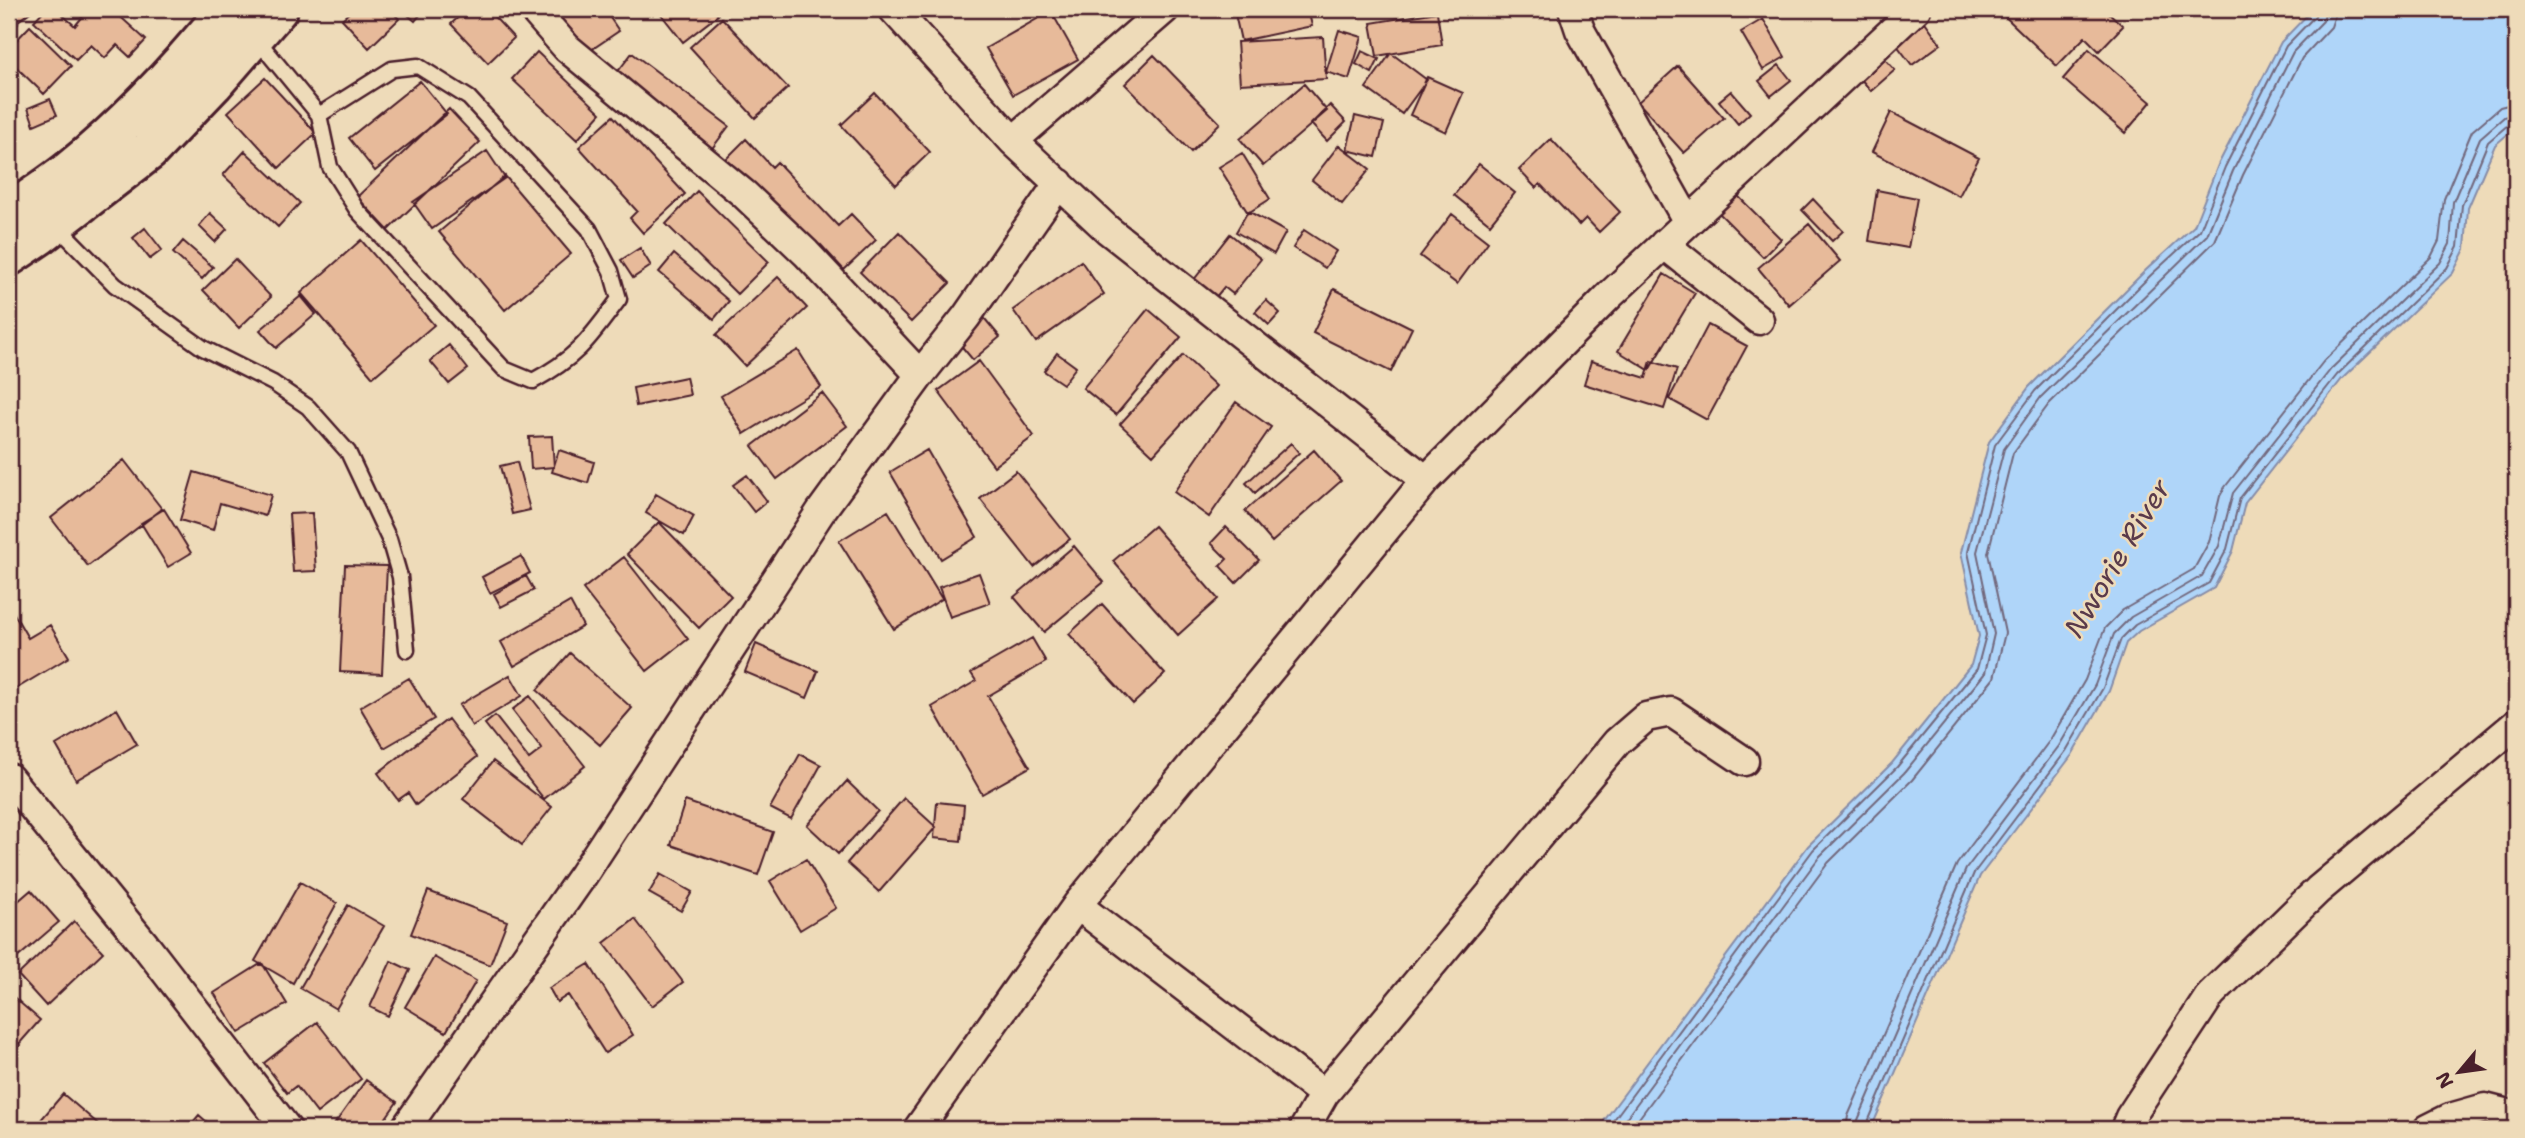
<svg xmlns="http://www.w3.org/2000/svg" width="2525" height="1138" font-family="'Shantell Sans',sans-serif">
	<style>
		.water { fill: #afd5f9; stroke: #878ca7; stroke-width: 2 }
		.lines { fill: none; stroke-linecap: round; stroke-linejoin: round }
		.shore { stroke: #72687d; stroke-width: 2 }
		.building { fill: #e7ba9a; stroke: #4a1f2b; stroke-width: 2 }
		.service-casing { stroke: #4a1f2b; stroke-width: 19 }
		.minor-casing { stroke: #4a1f2b; stroke-width: 33 }
		.secondary-casing { stroke: #4a1f2b; stroke-width: 44 }
		.service { stroke: #eedbb9; stroke-width: 14 }
		.minor { stroke: #eedbb9; stroke-width: 28 }
		.secondary { stroke: #eedbb9; stroke-width: 38 }
		.labels { text-anchor: middle; dominant-baseline: central; stroke-width: 5; stroke-linejoin: round; paint-order: stroke }
		.water-label { font-size: 28px; font-style: italic; fill: #593a4a; stroke: #eedbb9 }
	</style>
	<rect width="100%" height="100%" fill="#eedbb9"/>
	<filter id="ink" filterUnits="userSpaceOnUse"><feTurbulence type="fractalNoise" baseFrequency=".0143" numOctaves="2"/><feDisplacementMap in="SourceGraphic" scale="14" xChannelSelector="R" yChannelSelector="G"/><feConvolveMatrix kernelMatrix="1 2 1 2 8 2 1 2 1" color-interpolation-filters="sRGB"/></filter>
	<g filter="url(#ink)">
		<!-- water -->
		<path class="water" d="M2313 9H2516V127L2495 145 2468 208 2465 249 2453 273 2342 379 2245 503 2233 551 2214 588 2139 631 2126 643 2109 691 2072 755 1980 876 1871 1129H1598L1808 846 1892 763 1971 665 1979 636 1961 552 1989 442 2029 387 2146 270 2194 226 2218 165 2281 42Z"/>
		<g class="lines">
			<!-- shore -->
			<path class="shore" d="M1607 1129 1813 850 1897 767 1977 669 1986 635 1968 552 1995 445 2035 391 2151 275 2200 230 2225 167 2286 46 2315 16 2317 9
				M1618 1129 1820 856 1904 773 1985 673 1994 634 1977 552 2004 449 2041 397 2207 235 2233 171 2293 52 2323 21 2326 9
				M1631 1129 1828 863 1912 780 1994 678 2005 633 1988 553 2013 453 2049 404 2215 241 2243 175 2302 58 2331 27 2337 9
				M1846 1129 1848 1116 1957 864 2050 740 2085 680 2105 628 2123 610 2194 569 2209 542 2220 496 2225 487 2323 362 2431 257 2439 241 2444 199 2472 131 2500 107 2516 103
				M1856 1129 1858 1120 1966 869 2059 746 2095 685 2114 634 2131 617 2202 576 2219 546 2233 493 2331 369 2440 263 2450 244 2453 202 2480 138 2504 117 2516 113
				M1865 1129 1974 873 2066 751 2103 688 2121 639 2135 625 2209 583 2227 549 2240 498 2337 375 2447 268 2458 247 2462 205 2488 142 2509 124 2516 122"/>
		</g>
		<!-- building -->
		<path class="building" d="M9 9H34L18 21Z
			M45 9H56L75 26 84 15 77 9H112L146 40 130 57 117 45 105 58 91 45 76 60 34 21Z
			M353 9H390L399 19 369 48 342 19Z
			M401 9H425L415 21Z
			M467 9H487L514 38 488 63 451 24Z
			M555 9H604L619 31 585 54Z
			M657 9H713L718 15 683 42Z
			M1257 9H1308L1312 26 1241 41 1235 14Z
			M1997 9H2105L2123 26 2099 51 2085 37 2057 66Z
			M1051 11 1078 59 1013 95 986 48Z
			M1437 12 1442 45 1377 56 1371 23Z
			M9 16 18 23 9 35Z
			M722 18 788 88 755 118 690 47Z
			M1763 19 1785 57 1763 70 1741 32Z
			M1923 19 1941 44 1912 65 1893 40Z
			M30 26 71 66 44 94 9 60V48Z
			M1339 30 1362 37 1349 79 1326 72Z
			M1323 37 1326 79 1240 84 1237 42Z
			M2089 49 2151 102 2125 133 2063 79Z
			M1362 51 1379 59 1372 73 1356 64Z
			M537 52 601 113 577 140 512 79Z
			M632 53 729 126 707 155 610 82Z
			M1391 53 1427 80 1402 114 1366 88Z
			M1154 55 1220 123 1191 152 1125 84Z
			M1883 57 1895 70 1871 91 1860 78Z
			M1779 65 1791 80 1771 96 1759 81Z
			M1678 66 1724 118 1684 153 1638 102Z
			M1427 77 1463 93 1446 132 1410 115Z
			M265 78 316 133 279 168 228 112Z
			M420 81 447 114 375 171 349 138Z
			M1304 84 1327 111 1263 166 1240 139Z
			M1731 91 1750 113 1738 124 1719 101Z
			M875 93 930 152 896 185 841 125Z
			M50 99 57 115 34 125 28 108Z
			M1330 105 1346 122 1327 141 1311 124Z
			M449 109 480 142 388 230 357 197Z
			M1891 112 1979 158 1959 196 1872 152Z
			M613 116 685 194 643 233 630 218 637 211 579 147Z
			M1355 116 1384 123 1376 157 1347 150Z
			M746 139 772 167 777 162 838 226 851 214 876 240 844 270 821 245 810 256 722 163Z
			M1551 139 1620 212 1599 232 1586 218 1579 225 1540 184 1536 188 1519 170Z
			M1339 145 1370 169 1342 204 1312 180Z
			M245 151 300 203 278 227 223 175Z
			M487 151 505 178 432 229 413 202Z
			M1242 153 1270 199 1248 213 1219 167Z
			M1479 164 1515 193 1490 224 1454 195Z
			M505 176 571 254 505 310 439 232Z
			M1877 190 1917 198 1908 248 1869 241Z
			M697 191 769 262 737 294 666 224Z
			M1737 195 1781 239 1763 257 1719 213Z
			M1813 199 1843 231 1832 241 1802 210Z
			M1248 211 1286 232 1274 254 1236 232Z
			M210 213 227 229 215 242 199 226Z
			M1452 214 1488 242 1457 284 1420 256Z
			M1809 224 1840 261 1789 305 1758 268Z
			M145 228 162 250 150 259 133 238Z
			M1304 230 1336 251 1325 268 1293 248Z
			M899 232 950 283 911 322 860 272Z
			M1230 234 1261 259 1233 294 1224 287 1211 303 1189 286Z
			M361 240 434 325 373 377 301 293Z
			M183 241 213 267 202 279 173 253Z
			M640 248 651 266 633 278 621 260Z
			M674 254 729 301 714 319 659 272Z
			M235 259 271 297 239 328 203 290Z
			M1081 261 1104 294 1036 342 1013 310Z
			M1664 274 1695 293 1649 370 1618 351Z
			M778 277 807 308 745 366 716 335Z
			M1334 289 1412 328 1391 372 1313 333Z
			M301 296 316 314 276 348 260 330Z
			M1266 300 1280 313 1269 325 1255 312Z
			M1148 309 1181 337 1116 415 1083 388Z
			M980 313 1000 337 973 360 953 336Z
			M1708 325 1747 346 1707 420 1669 399Z
			M449 345 468 369 449 384 430 361Z
			M798 350 821 387 744 434 721 396Z
			M1057 353 1076 367 1063 384 1044 371Z
			M1183 355 1216 386 1153 455 1120 424Z
			M979 361 1034 436 994 466 938 391Z
			M1591 361 1646 378 1651 361 1677 369 1664 409 1584 384Z
			M686 377 690 395 636 406 633 388Z
			M822 393 847 426 777 479 752 446Z
			M1236 402 1271 427 1209 517 1174 492Z
			M552 436 554 467 531 469 529 437Z
			M1291 443 1299 453 1255 493 1246 483Z
			M559 450 594 462 588 483 552 472Z
			M927 450 977 537 941 559 890 472Z
			M1314 450 1341 481 1272 542 1245 511Z
			M124 460 162 509 88 566 51 518Z
			M517 462 530 510 512 514 500 466Z
			M1016 471 1070 539 1034 567 980 499Z
			M194 472 271 495 265 516 220 503 213 530 180 520Z
			M747 475 767 501 754 512 733 485Z
			M656 494 694 516 684 535 646 513Z
			M164 509 191 553 168 567 141 523Z
			M888 511 942 599 894 629 839 541Z
			M312 513 316 571 293 572 289 514Z
			M659 522 731 596 699 628 627 554Z
			M1154 526 1218 599 1178 635 1113 561Z
			M1226 527 1259 560 1236 583 1220 566 1227 559 1211 543Z
			M1074 546 1104 582 1044 632 1014 597Z
			M521 556 530 573 490 593 482 577Z
			M624 557 688 639 647 671 583 589Z
			M345 565 387 566 382 674 340 672Z
			M979 573 990 603 950 617 939 587Z
			M526 576 534 590 501 607 494 594Z
			M570 602 583 626 514 666 501 642Z
			M1102 604 1165 674 1133 704 1069 634Z
			M9 605 28 638 50 625 69 657 9 693Z
			M1032 638 1046 662 988 696 1030 767 982 794 932 707 976 681 971 673Z
			M756 644 818 671 807 698 745 672Z
			M570 653 632 708 600 745 537 690Z
			M510 675 522 696 472 726 459 705Z
			M409 678 434 719 384 748 360 707Z
			M530 696 585 766 544 799 485 724 495 716 529 759 542 749 512 710Z
			M117 709 137 744 76 780 56 745Z
			M448 719 477 757 416 805 408 793 398 800 378 773Z
			M800 754 821 765 791 819 770 808Z
			M493 761 552 807 522 845 463 799Z
			M847 781 878 811 838 854 807 825Z
			M904 798 936 827 879 892 847 863Z
			M685 801 773 832 758 875 671 845Z
			M937 802 964 805 961 841 934 838Z
			M806 859 836 908 800 930 770 881Z
			M660 874 692 892 681 911 649 893Z
			M300 882 337 903 293 983 255 961Z
			M31 890 59 922 9 965V909Z
			M428 891 507 921 490 965 411 934Z
			M348 905 384 926 336 1009 300 988Z
			M635 919 683 982 652 1006 604 943Z
			M74 921 103 952 46 1006 18 975Z
			M434 957 476 981 446 1032 405 1007Z
			M391 961 410 970 388 1016 370 1007Z
			M262 963 287 1004 239 1033 214 993Z
			M589 964 633 1035 605 1053 568 995 557 1002 549 988Z
			M9 993 40 1020 19 1044 9 1034Z
			M317 1022 361 1079 317 1113 296 1086 287 1093 264 1063Z
			M9 1034 20 1045 9 1057Z
			M366 1080 397 1102 378 1129H331Z
			M63 1094 104 1129H33Z
			M199 1115 215 1129H187Z"/>
		<g class="lines">
			<!-- service casing -->
			<g class="service-casing">
				<path id="service" d="M1890 9 1899 24
					M255 37 319 115 330 167 357 210 504 369 533 381C578 357 590 338 619 299L611 271 589 229 469 98 418 66 392 69 319 115
					M55 224 115 285 203 348 273 383 308 407 348 452 389 539 400 577 407 650"/>
			</g>
			<!-- minor casing -->
			<g class="minor-casing">
				<path id="minor" d="M533 9 567 48 744 194 806 253 920 375
					M893 9 1013 141 1108 230 1426 480
					M1573 9 1580 30 1688 222
					M1013 141 1165 9
					M1664 244 1759 320
					M9 778 145 945 287 1129
					M1077 905 1324 1094 1304 1129
					M1324 1094 1617 742 1646 717 1671 712 1744 761
					M405 1129 583 875 821 511 920 375 966 317 1059 183
					M918 1129 1077 905 1426 480 1610 295 1916 9
					M2125 1129 2130 1117 2211 994 2318 890 2516 724
					M2428 1129 2450 1118 2485 1108 2516 1116"/>
			</g>
			<!-- secondary casing -->
			<g class="secondary-casing">
				<path id="secondary" d="M9 214C29 199 50 186 70 170 129 123 180 67 228 9
					M9 256 40 235 149 151 213 84 278 9"/>
			</g>
			<!-- service -->
			<use href="#service" class="service"/>
			<!-- minor -->
			<use href="#minor" class="minor"/>
			<!-- secondary -->
			<use href="#secondary" class="secondary"/>
		</g>
	</g>
	<g class="labels">
		<!-- water labels -->
		<g class="water-label">
			<text transform="translate(2117 558) rotate(-59)">Nworie River</text>
		</g>
	</g>
	<!-- margin -->
	<rect width="2525" height="1138" fill="none" stroke="#eedbb9" stroke-width="35"/>
	<rect x="18" y="18" width="2490" height="1103" fill="none" stroke="#4a1f2b" stroke-width="2.5" filter="url(#ink)"/>
	<!-- north arrow -->
	<g transform="translate(2459 1072) rotate(241)" stroke="#eedbb9" stroke-width="5" paint-order="stroke">
	<path d="M0-5L12 26L0 18L-12 26Z" fill="#4a1f2b"/>
	<text y="-10" font-size="19" font-weight="bold" text-anchor="middle" fill="#4a1f2b">N</text>
	</g>
</svg>
